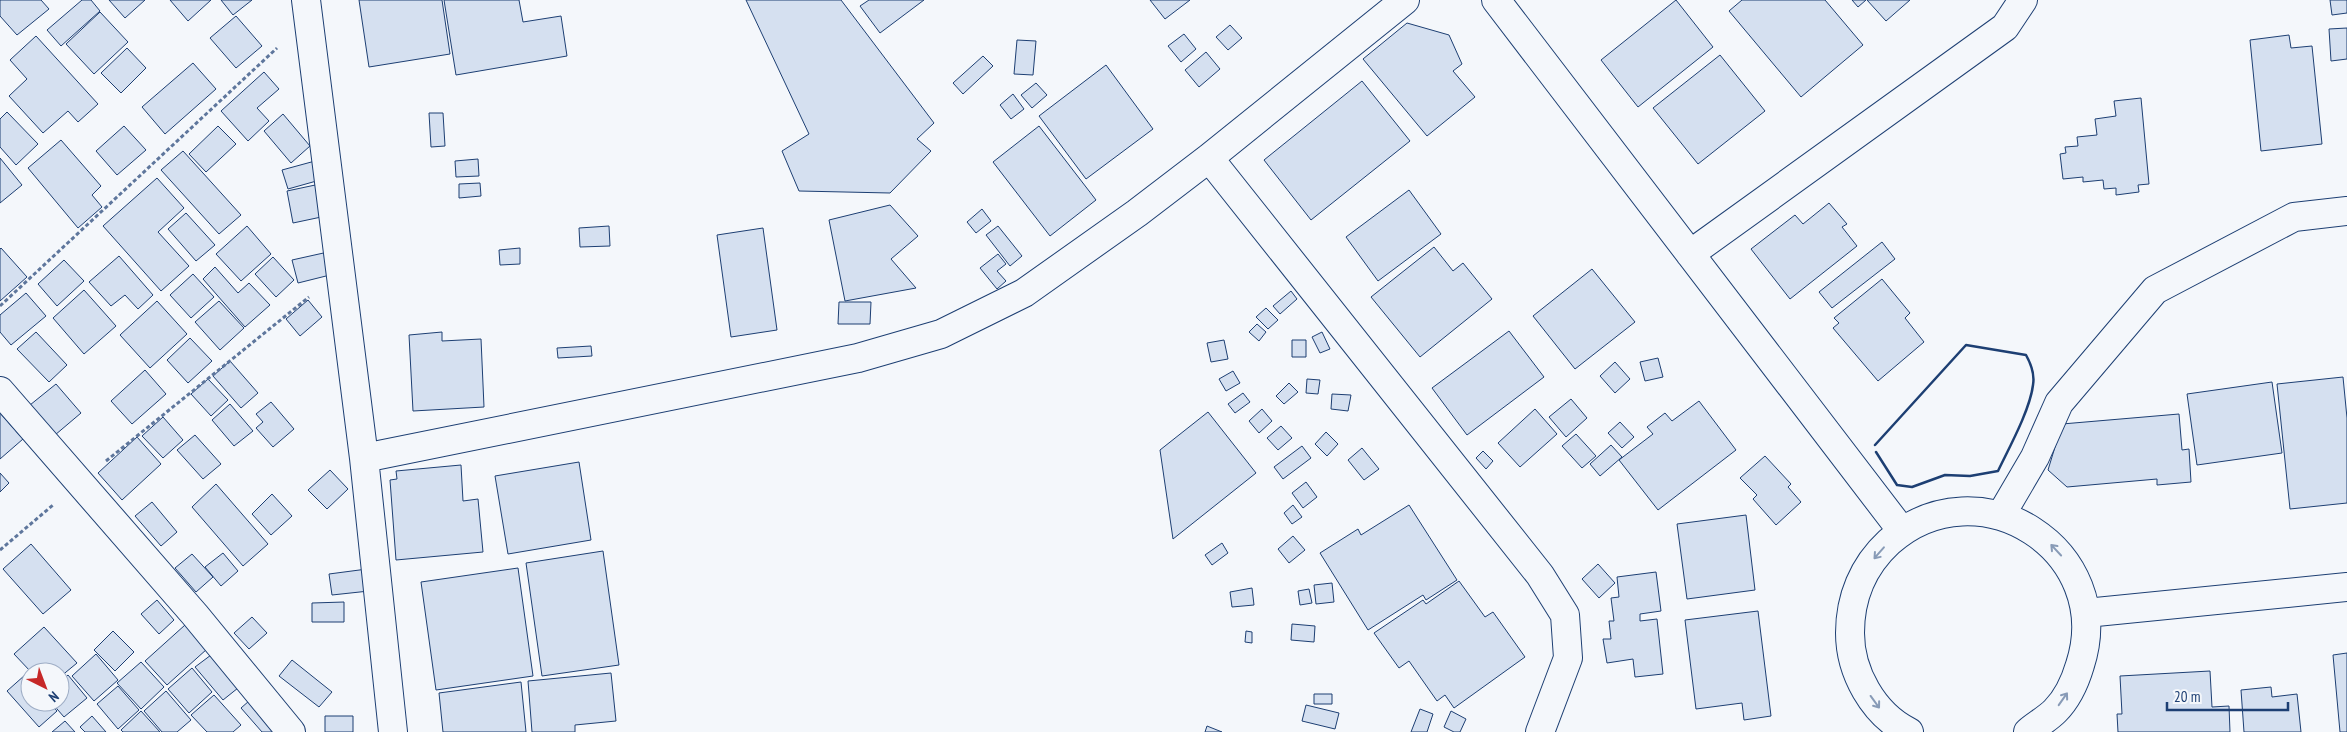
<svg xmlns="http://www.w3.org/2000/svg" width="2347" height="732" font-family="'PT Sans Narrow',sans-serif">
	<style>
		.building { fill: #d5e0f0; stroke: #1d3f73 }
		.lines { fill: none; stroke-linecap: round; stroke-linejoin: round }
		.minor-casing { stroke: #1d3f73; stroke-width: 30 }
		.path { stroke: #5e769c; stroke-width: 3; stroke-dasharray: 4 2.5; stroke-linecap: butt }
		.minor { stroke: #f4f7fb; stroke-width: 28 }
		.wall { stroke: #1d3f73; stroke-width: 2.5 }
		.oneway { stroke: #889bb7 }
	</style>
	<rect width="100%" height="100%" fill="#f4f7fb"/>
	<!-- building -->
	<path class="building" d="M0 0H41L49 9 17 35 0 16Z
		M82 0H91L100 11 61 46 47 30Z
		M109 0H145L125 18Z
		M170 0H211L188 21Z
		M221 0H252L233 15Z
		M359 0H442L450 54 369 67Z
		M444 0H519L523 22 561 16 567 56 456 75Z
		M746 0H841L934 123 917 139 931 151 890 193 799 191 782 151 809 134Z
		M869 0H924L880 33 860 6Z
		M1150 0H1190L1165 19Z
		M1676 0 1713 47 1638 107 1601 60Z
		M1742 0H1825L1863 45 1801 97 1729 11Z
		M1852 0H1866L1858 7Z
		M1867 0H1910L1886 21Z
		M2330 0H2347V13L2332 15Z
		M100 12 128 42 94 74 66 44Z
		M236 16 262 46 236 68 210 38Z
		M1407 23 1449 35 1462 64 1453 71 1475 97 1427 136 1363 59Z
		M1230 25 1242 38 1228 50 1216 37Z
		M2347 28V59L2331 61 2329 29Z
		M1184 34 1196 49 1181 62 1168 46Z
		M2289 35 2291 48 2312 46 2322 144 2261 151 2250 40Z
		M36 36 98 104 78 122 68 111 43 133 9 96 27 79 10 60Z
		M1017 40 1036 41 1033 75 1014 74Z
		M127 48 146 68 121 93 101 73Z
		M1206 52 1220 69 1199 87 1185 70Z
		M1720 55 1765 111 1698 164 1653 108Z
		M983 56 993 66 963 94 953 83Z
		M193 63 216 89 165 134 142 107Z
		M1106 65 1153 129 1086 179 1039 116Z
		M264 72 279 89 257 108 269 121 248 141 221 111Z
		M1362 81 1410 141 1311 220 1264 160Z
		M1036 83 1047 95 1032 108 1021 95Z
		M1013 94 1024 109 1011 119 1000 105Z
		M2141 98 2149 184 2138 185 2139 192 2116 195V188L2104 189 2103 180 2083 182V177L2063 179 2060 154 2066 153 2065 147 2078 146 2077 137 2097 135 2095 119 2116 116 2114 101Z
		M7 112 38 144 16 165 0 147V119Z
		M429 113H443L445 146 431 147Z
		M283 114 310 146 291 163 264 131Z
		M124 126 146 150 117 175 96 151Z
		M218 126 236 144 206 172 189 154Z
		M1039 126 1096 200 1050 236 993 162Z
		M61 140 101 186 92 195 102 207 78 228 28 168Z
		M183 151 241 215 219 234 161 170Z
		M0 158 22 185 0 203Z
		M478 159 479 176 456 177 455 161Z
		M315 161 320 180 288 189 282 170Z
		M157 178 184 208 158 232 189 266 161 291 103 226Z
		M480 183 481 196 459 198V184Z
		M320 184 326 216 293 223 287 191Z
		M1409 190 1441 234 1378 281 1346 237Z
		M1829 203 1847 224 1842 227 1857 246 1790 299 1751 249 1795 215 1803 224Z
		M890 205 918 236 891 259 916 288 845 301 829 220Z
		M982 209 991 221 976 233 967 222Z
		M186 213 215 245 196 261 168 229Z
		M247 226 271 254 241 281 216 254Z
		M609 226 610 246 580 247 579 228Z
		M998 226 1022 256 1010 266 986 235Z
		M763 228 777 330 731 337 717 235Z
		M1882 242 1895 259 1832 308 1819 292Z
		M1434 247 1453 271 1463 263 1492 299 1420 357 1371 297Z
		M1 248 27 277 0 301V249Z
		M520 248V264L500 265 499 250Z
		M328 252 334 274 298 283 292 260Z
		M998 254 1006 264 997 271 1006 281 997 289 980 268Z
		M119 256 153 295 138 309 125 295 111 306 89 282Z
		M273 257 294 280 276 297 255 274Z
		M64 260 84 281 57 306 38 284Z
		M215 267 238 293 249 283 270 305 245 327 203 279Z
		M1592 269 1635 322 1575 369 1533 316Z
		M193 274 214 297 191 318 170 295Z
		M1882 279 1910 313 1905 318 1924 342 1878 381 1833 328 1839 323 1834 318Z
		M84 290 116 326 84 354 53 318Z
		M1291 291 1297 299 1280 314 1273 306Z
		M26 293 46 316 11 345 0 332V315Z
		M308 300 322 317 300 336 286 319Z
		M157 301 187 334 150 368 120 335Z
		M219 301 244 328 220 350 195 322Z
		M839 302H871L870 324H838Z
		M1266 308 1278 320 1268 329 1256 317Z
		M1257 324 1266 332 1259 341 1249 332Z
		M1509 331 1544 377 1467 435 1432 388Z
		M36 332 67 365 49 382 17 349Z
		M442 332V341L481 339 484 407 413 411 409 335Z
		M1322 332 1330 349 1320 353 1312 337Z
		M190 338 212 361 188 383 167 360Z
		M1224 340 1228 359 1211 362 1207 343Z
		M1292 340H1306V357H1292Z
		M591 346 592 356 558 358 557 348Z
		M1658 358 1663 377 1645 381 1640 362Z
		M230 361 258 393 241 408 213 376Z
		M1615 362 1630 379 1615 393 1600 376Z
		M145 370 166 394 132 424 111 401Z
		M1233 371 1240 383 1226 391 1219 379Z
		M2343 377 2347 418V503L2290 509 2277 384Z
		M208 379 228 400 211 416 191 394Z
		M1307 379 1320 380 1318 394 1306 393Z
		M2272 382 2282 453 2197 465 2187 394Z
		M1289 383 1298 392 1284 404 1276 396Z
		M56 384 81 413 55 435 30 405Z
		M1243 393 1250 402 1235 413 1228 404Z
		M1332 394 1351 395 1348 411 1331 409Z
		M1571 399 1587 418 1566 437 1549 417Z
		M1699 401 1736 450 1658 510 1619 460 1653 434 1647 427 1665 413 1672 421Z
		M271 402 294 429 273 447 256 428 263 422 256 414Z
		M230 404 253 431 234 446 212 420Z
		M1262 409 1272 421 1259 433 1249 421Z
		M1535 409 1557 434 1520 467 1498 443Z
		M1208 412 1256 473 1173 539 1160 450Z
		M0 413 23 439 0 459Z
		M2179 414 2182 450 2189 449 2191 482 2157 485V479L2067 487 2048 470 2062 424Z
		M163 417 183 440 163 458 142 436Z
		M1620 422 1634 437 1622 448 1608 433Z
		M1281 426 1292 438 1278 450 1267 438Z
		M1326 432 1338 444 1327 456 1315 444Z
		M1576 434 1596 456 1582 468 1562 446Z
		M195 435 221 464 203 479 177 450Z
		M137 437 161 464 122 500 98 473Z
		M1611 445 1622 457 1600 476 1590 464Z
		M1302 446 1311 458 1283 479 1274 467Z
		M1362 448 1379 469 1364 480 1348 460Z
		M1483 451 1493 461 1486 469 1476 458Z
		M1765 456 1791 484 1788 487 1801 502 1776 525 1753 499 1757 495 1740 478Z
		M579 462 591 540 508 554 495 476Z
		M461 465 463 501 478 499 483 552 396 560 390 480 397 479 396 471Z
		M330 470 348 489 327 509 308 490Z
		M0 473 9 483 0 492Z
		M1306 482 1317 497 1303 508 1292 493Z
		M216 484 268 544 243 566 192 507Z
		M272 494 292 516 271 535 252 514Z
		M152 502 177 532 161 546 135 516Z
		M1293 505 1302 517 1292 524 1284 513Z
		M1409 505 1457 580 1426 600 1423 595 1368 630 1320 553 1358 529 1361 535Z
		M1746 515 1755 590 1687 599 1677 524Z
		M1293 536 1305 550 1289 563 1278 549Z
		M1222 543 1228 553 1212 565 1205 555Z
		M31 544 71 590 43 614 3 569Z
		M603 551 619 665 542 676 526 563Z
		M223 553 238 571 221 586 205 567Z
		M192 554 213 577 196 592 175 568Z
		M1598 564 1615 583 1599 598 1582 579Z
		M518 568 533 676 436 690 421 582Z
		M367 569 369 591 332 595 329 574Z
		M1656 572 1661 611 1640 614V621L1657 619 1663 674 1635 677 1633 659 1607 663 1603 639H1611L1609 621H1614L1611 598 1619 597 1617 577Z
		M1459 581 1485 617 1493 612 1525 657 1454 708 1445 695 1437 701 1409 661 1399 668 1374 633 1423 600 1426 604Z
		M1332 583 1334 602 1316 604 1314 585Z
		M1252 588 1254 605 1232 607 1230 592Z
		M1309 589 1312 603 1300 605 1298 591Z
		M157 600 174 620 159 634 141 614Z
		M344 602V622H312V603Z
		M1758 611 1771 716 1744 720 1742 703 1696 709 1685 620Z
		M252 617 267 633 249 649 234 633Z
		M1292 624 1315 626 1314 642 1291 640Z
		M185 625 207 649 167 685 145 661Z
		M44 627 77 663 60 677V672H31L14 654Z
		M113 631 134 652 115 671 94 650Z
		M1246 631 1252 632V643L1245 642Z
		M2347 653V732H2340L2333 655Z
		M96 654 118 680 94 701 72 676Z
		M211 655 238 688 223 700 195 667Z
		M292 660 332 692 319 707 279 676Z
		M141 662 164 687 141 709 117 683Z
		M192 668 212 692 189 713 168 689Z
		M2210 671 2212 707 2229 706 2230 732H2118L2117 714H2122L2120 676Z
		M611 673 616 721 575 725V732H532L528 681Z
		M25 675 30 680V702H49L57 711 39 727 7 691Z
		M68 675 87 698 64 717 51 702H60V682Z
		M521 682 526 732H443L439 693Z
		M118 686 139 710 118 729 97 704Z
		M2271 687 2272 697 2297 694 2301 732H2244L2241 690Z
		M166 691 191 720 177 732H162L144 711Z
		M1314 694H1332V704H1314Z
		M214 695 241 725 233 732H207L191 715Z
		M249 701 277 732H262L241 708Z
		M1306 705 1339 713 1335 729 1302 721Z
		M1420 709 1433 714 1427 732H1411Z
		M141 711 160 732H123L121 730Z
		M1451 711 1466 719 1460 732H1454L1444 727Z
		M92 716 106 732H85L80 727Z
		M325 716H353V732H325Z
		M65 721 75 732H52Z
		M1207 726 1222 732H1205Z"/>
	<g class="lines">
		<!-- minor casing -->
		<g class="minor-casing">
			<path id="minor" d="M306 0 364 458 393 732
				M1496 0 1902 531
				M1209 158 1540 575 1565 615 1568 658 1540 732
				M1690 254 2005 27 2023 0
				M0 391 195 615 291 732
				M364 458 858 358 941 334 1024 293 1137 213 1209 158 1405 0
				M2001 515 2035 457 2059 403 2155 290 2294 217 2347 211
				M2086 613 2347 587
				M1909 732C1873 714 1850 672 1850 633 1850 598 1863 566 1889 542 1979 462 2117 551 2080 665 2075 682 2067 699 2055 711 2047 719 2036 725 2028 732"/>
		</g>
		<!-- path -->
		<path class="path" d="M0 306 277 48
			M106 461 309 297
			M0 550 53 505"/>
		<!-- minor -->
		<use href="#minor" class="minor"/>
		<!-- wall -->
		<path class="wall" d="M1875 445 1966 345 2026 355C2031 364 2035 374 2033 385 2030 410 2009 448 1998 471L1970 476 1945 475 1912 487 1897 485 1876 452"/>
	</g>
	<!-- one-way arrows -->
	<defs><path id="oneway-shaft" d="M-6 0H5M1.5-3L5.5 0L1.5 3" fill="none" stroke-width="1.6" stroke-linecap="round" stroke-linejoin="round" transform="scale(1.25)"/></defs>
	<g class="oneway">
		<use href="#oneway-shaft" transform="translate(2056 550) rotate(-133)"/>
		<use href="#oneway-shaft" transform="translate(1879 553) rotate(131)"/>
		<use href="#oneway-shaft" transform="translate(2063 699) rotate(-55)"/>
		<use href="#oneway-shaft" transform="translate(1875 702) rotate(54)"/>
	</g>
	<!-- north arrow -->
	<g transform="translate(45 687) rotate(138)"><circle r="24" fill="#f4f7fb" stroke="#9eadc5"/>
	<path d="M0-4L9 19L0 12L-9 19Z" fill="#c62828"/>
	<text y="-8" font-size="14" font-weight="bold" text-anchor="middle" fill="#1d3f73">N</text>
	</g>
	<!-- scale -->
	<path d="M2167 702v8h121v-8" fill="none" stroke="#1d3f73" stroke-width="2.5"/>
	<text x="2174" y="702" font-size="15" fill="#1d3f73" stroke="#f4f7fb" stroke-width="4" paint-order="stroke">20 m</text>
</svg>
